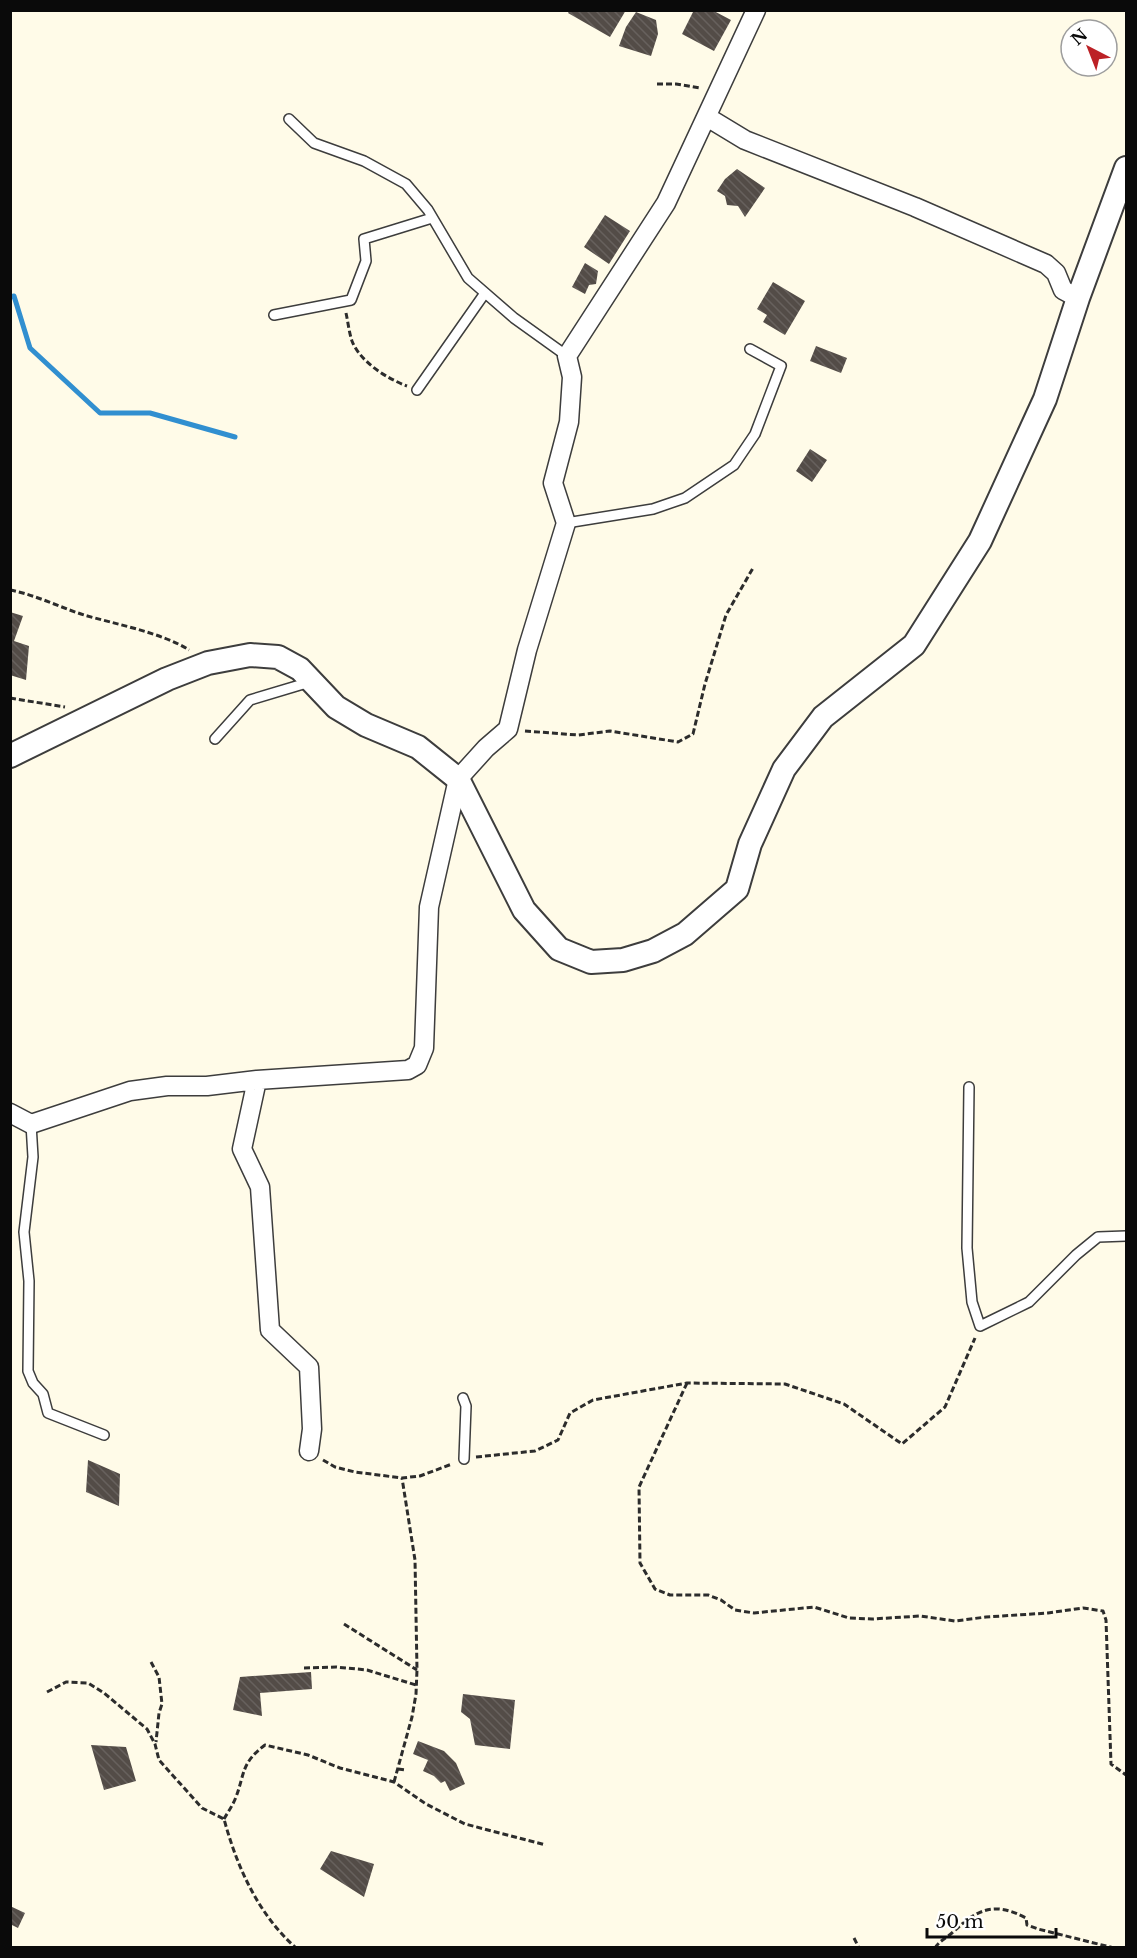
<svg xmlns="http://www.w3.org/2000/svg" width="1137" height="1958" font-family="'Libre Baskerville',serif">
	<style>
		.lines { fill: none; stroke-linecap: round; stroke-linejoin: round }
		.stream { stroke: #318fd0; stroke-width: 5 }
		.building { fill: url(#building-back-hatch) }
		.service-casing { stroke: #3d3d3d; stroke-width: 12 }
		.minor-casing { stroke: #3d3d3d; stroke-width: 21 }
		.tertiary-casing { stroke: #3d3d3d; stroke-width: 26 }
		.path { stroke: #2c2c2c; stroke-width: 3; stroke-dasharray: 6 3; stroke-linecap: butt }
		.service { stroke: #fff; stroke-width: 9 }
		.minor { stroke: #fff; stroke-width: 18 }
		.tertiary { stroke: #fff; stroke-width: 22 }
	</style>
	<defs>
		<pattern id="building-back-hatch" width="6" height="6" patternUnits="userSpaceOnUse" patternTransform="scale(1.5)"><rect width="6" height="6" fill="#534c47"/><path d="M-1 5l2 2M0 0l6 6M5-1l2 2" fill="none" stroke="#67615d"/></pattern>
	</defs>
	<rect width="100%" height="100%" fill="#fffbe8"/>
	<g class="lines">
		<!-- stream -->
		<path class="stream" d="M10 297 14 296 30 348 100 413H150L235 437"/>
	</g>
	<!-- building -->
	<path class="building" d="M570 10H626L610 37 568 13Z
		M694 10H712L731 20 714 51 682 34Z
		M636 12 656 20 658 34 651 56 619 46 626 27Z
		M737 169 765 188 745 217 738 206 727 205 725 196 717 191 725 179Z
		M605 215 630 231 609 264 584 247Z
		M585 263 598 271 596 284 589 285 585 294 572 287Z
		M773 282 805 301 785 335 763 322 767 315 757 309Z
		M816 346 847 358 841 373 810 361Z
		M810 449 827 460 812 482 796 471Z
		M10 612 23 616 14 641 29 646 26 680 10 675Z
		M88 1460 120 1474 119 1506 86 1492Z
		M311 1672 312 1689 260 1693 262 1716 233 1710 240 1677Z
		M463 1694 515 1700 510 1749 475 1745 470 1719 461 1712Z
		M418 1741 444 1751 456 1763 465 1784 450 1791 445 1781 441 1783 434 1776 423 1771 428 1760 413 1754Z
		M91 1745 126 1747 136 1781 104 1790Z
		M331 1851 374 1864 364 1897 320 1869Z
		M10 1906 25 1913 18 1928 10 1924Z"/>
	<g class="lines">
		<!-- service casing -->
		<g class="service-casing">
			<path id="service" d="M289 119 314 143 364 161 406 184 428 210 468 278 514 318 567 356
				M274 315 351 300 366 261 364 239 432 218
				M417 390 485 293
				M566 523 653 509 685 498 734 465 755 434 781 366 750 349
				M215 739 250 700 310 682
				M969 1087 967 1248 972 1302 980 1326 1029 1302 1076 1255 1098 1237 1126 1236
				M31 1124 33 1157 24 1232 29 1281 28 1371 33 1383 43 1394 48 1413 104 1435
				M463 1398 466 1406 464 1459"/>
		</g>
		<!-- minor casing -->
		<g class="minor-casing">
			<path id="minor" d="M707 117 745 140 915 207 1046 264 1056 273 1063 290 1078 298
				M257 1080 242 1149 260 1187 270 1330 309 1367 312 1429 309 1451
				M10 1113 31 1124 130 1091 167 1086H207L257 1080 408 1070 417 1065 424 1048 429 907 458 779 486 748 508 729 527 650 566 523 553 483 569 422 572 377 567 356 666 203 756 10"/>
		</g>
		<!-- tertiary casing -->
		<g class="tertiary-casing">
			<path id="tertiary" d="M10 756 167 679 208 663 250 655 278 657 300 669 336 707 366 725 418 747 458 779 524 910 559 949 591 962 623 960 653 951 685 934 737 889 750 844 784 769 823 717 914 645 980 541 1045 399 1078 298 1126 168"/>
		</g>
		<!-- path -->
		<path class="path" d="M657 84H676L700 88
			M346 313C348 322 349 332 352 341 360 362 388 379 407 386
			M10 590C36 595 59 607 84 615 115 624 163 633 189 650
			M10 698 65 707
			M525 731 578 735 610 731 678 742 693 734 705 684 726 615 753 568
			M687 1383 639 1487 640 1563 655 1589 670 1595H708L721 1600 735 1610 754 1613 814 1607 849 1618 872 1619 920 1616 955 1621 986 1617 1048 1613 1083 1608 1103 1611 1106 1620 1111 1764 1126 1775
			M476 1457 535 1451 558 1440 570 1413 593 1400 687 1383 785 1384 844 1404 902 1444 945 1407 975 1338
			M323 1460 335 1467 355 1472 402 1478 420 1476 452 1464
			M344 1624 417 1670
			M151 1662 159 1677 162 1704 159 1713 156 1742
			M304 1668 336 1667 367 1670 416 1685
			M47 1692 66 1682 88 1683 104 1693 147 1729 155 1744 159 1760 202 1808 224 1819C237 1867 258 1914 296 1948
			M398 1769 406 1770
			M394 1782 412 1717 416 1694 417 1670 415 1560 402 1478
			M224 1819C228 1812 233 1805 236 1797 245 1773 241 1763 265 1745L308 1755 340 1768 394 1782 426 1804 465 1824 546 1845
			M854 1938 859 1948
			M935 1948C940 1940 947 1938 953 1932 978 1909 994 1901 1026 1918L1027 1925 1038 1929 1114 1948"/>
		<!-- service -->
		<use href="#service" class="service"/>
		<!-- minor -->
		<use href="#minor" class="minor"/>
		<!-- tertiary -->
		<use href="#tertiary" class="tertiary"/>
	</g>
	<!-- border -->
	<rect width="1137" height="1958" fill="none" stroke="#0a0a0a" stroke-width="24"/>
	<!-- north arrow -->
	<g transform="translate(1089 48) rotate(318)"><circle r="28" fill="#ffffff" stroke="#9d9d9d" stroke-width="1.5"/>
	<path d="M0-4.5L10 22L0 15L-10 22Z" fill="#bc2126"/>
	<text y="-9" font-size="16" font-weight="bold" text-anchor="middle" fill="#0a0a0a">N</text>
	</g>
	<!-- scale -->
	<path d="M927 1928v9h129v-9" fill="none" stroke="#0a0a0a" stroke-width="3"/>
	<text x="936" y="1928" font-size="18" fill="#0a0a0a" stroke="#ffffff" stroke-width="4.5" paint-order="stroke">50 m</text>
</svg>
